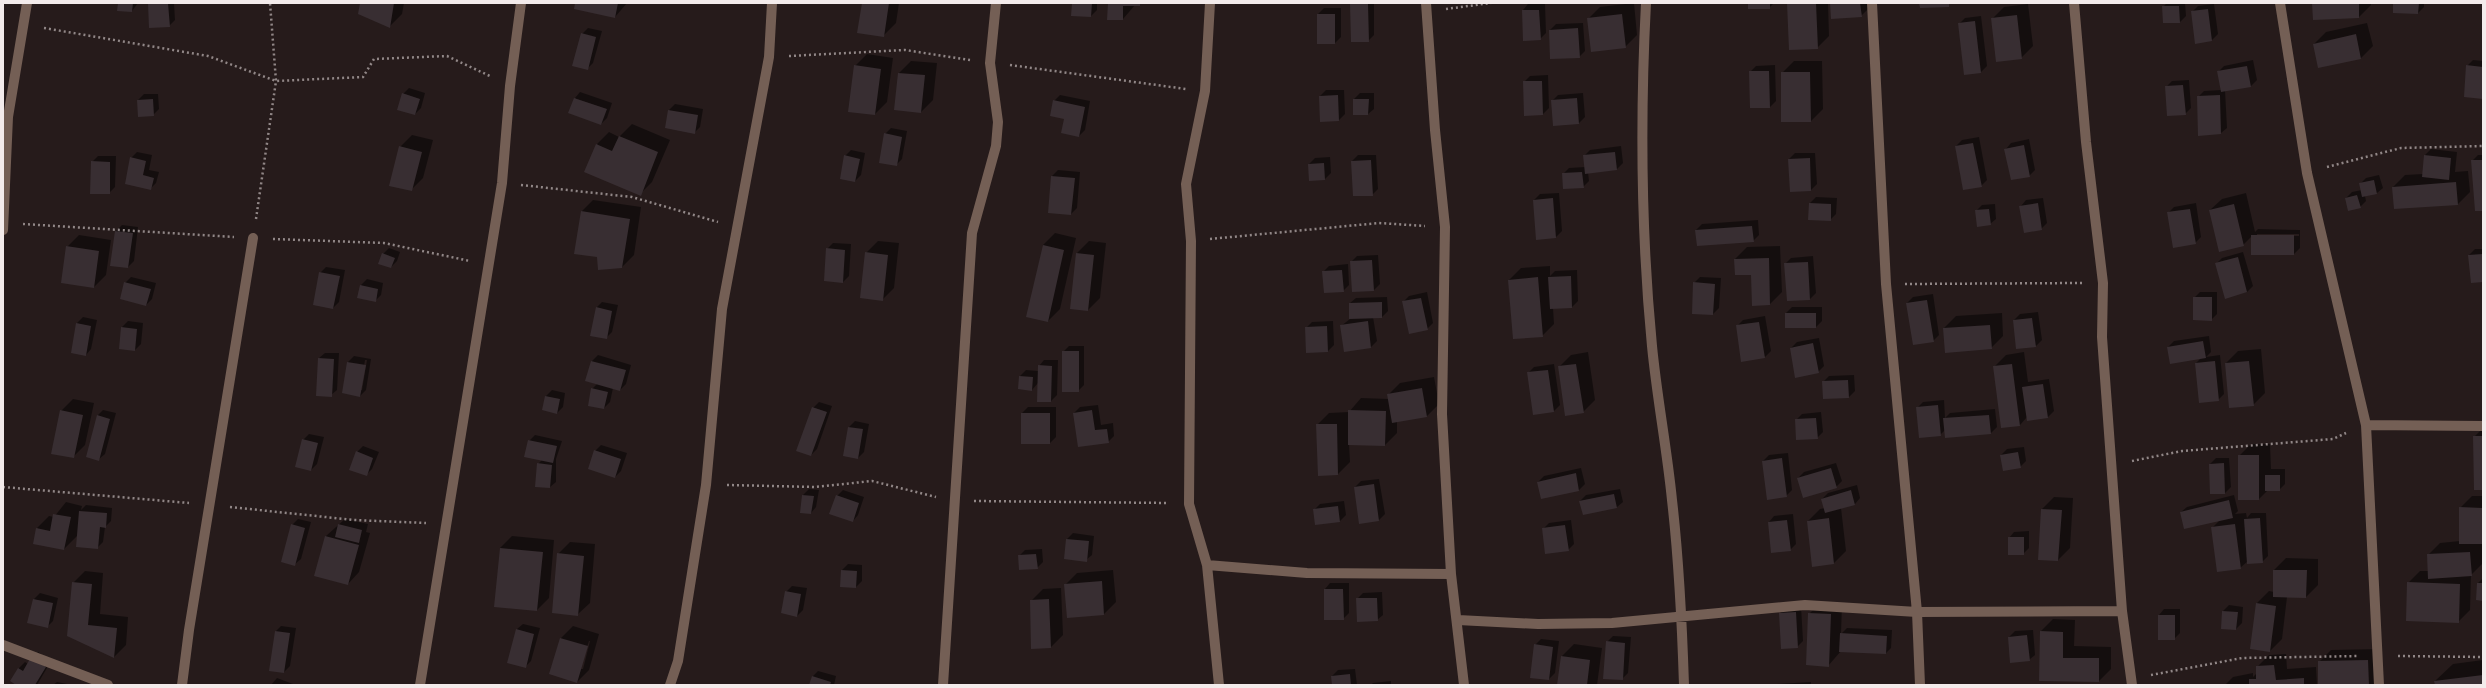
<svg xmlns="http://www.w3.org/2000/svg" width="2486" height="688" font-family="'Nunito Sans',sans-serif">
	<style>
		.shadow { fill: #0007; fill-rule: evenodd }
		.building { fill: #382e32 }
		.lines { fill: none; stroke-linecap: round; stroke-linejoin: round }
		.path { stroke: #918787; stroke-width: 2.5; stroke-dasharray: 2 3; stroke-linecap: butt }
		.minor { stroke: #745f55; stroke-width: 10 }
	</style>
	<rect width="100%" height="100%" fill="#261b1b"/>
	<!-- shadow -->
	<path class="shadow" d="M119 3H138L132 11Z
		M149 3H174L175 20 169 26Z
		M361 3H404L402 14 390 26 359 13Z
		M576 3H627L615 17Z
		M863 3H899L896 23 884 35Z
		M1073 3H1097V10L1091 16Z
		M1109 3H1142L1135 5 1123 19Z
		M1353 3H1374V35L1368 41 1351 5Z
		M1634 3 1637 35 1625 47 1588 19 1600 7Z
		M1749 3H1774L1769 8Z
		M1788 3H1828L1829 36 1817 48Z
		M1831 3H1873V4L1861 16Z
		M2167 3H2185L2186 16 2180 22 2163 7Z
		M2313 3H2371V5L2359 17Z
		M2394 3H2424V7L2418 13Z
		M1528 4H1545L1546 33 1540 39 1523 10Z
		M2028 4 2033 46 2021 58 1992 19 2004 7Z
		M2214 4 2218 34 2212 40 2192 12 2198 6Z
		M1324 8H1341V37L1335 43 1318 14Z
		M1981 16 1987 66 1981 72 1959 24 1965 18Z
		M1583 23 1585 51 1579 57 1550 30 1556 24Z
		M2367 23 2373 46 2361 58 2319 67 2314 44 2326 32Z
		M588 28 602 31 593 63 587 69 582 34Z
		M867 54 893 58 887 102 875 114 855 66Z
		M2253 60 2257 80 2251 86 2225 90 2227 128 2221 133 2198 97 2204 91 2221 90 2218 72 2224 66Z
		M2473 60 2483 61V98L2467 66Z
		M911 61 937 63 933 100 921 112 899 73Z
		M1794 61H1822L1823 109 1811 121 1782 73Z
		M1775 65 1776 101 1770 107 1750 72 1756 66Z
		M1548 75 1549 108 1543 114 1524 82 1530 76Z
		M2189 80 2191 108 2185 114 2166 87 2172 81Z
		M409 88 425 93 421 108 415 114 403 94Z
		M1326 90H1344L1345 114 1339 120 1321 121 1320 96Z
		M580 92 612 103 607 118 601 124 575 98Z
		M1360 93H1374V109L1368 114H1354V99Z
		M1583 93 1585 117 1579 123 1554 125 1552 101 1558 95Z
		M144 94H158L159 109 153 115 138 100Z
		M1060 95 1090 101 1085 130 1079 136 1054 101Z
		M675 104 703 109 700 127 694 133 669 110Z
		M632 124 670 140 652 182 640 194 597 144 609 132 619 137Z
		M891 128 907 131 902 159 896 165 885 134Z
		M412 135 433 140 423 178 411 190 400 147Z
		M1979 137 1987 180 1981 186 1956 146 1962 140Z
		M2029 139 2035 170 2029 176 2006 149 2011 143Z
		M1621 146 1623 163 1617 169 1588 172 1589 181 1583 187 1563 174 1569 168 1585 167 1584 156 1590 150Z
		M2431 149 2457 152 2455 172 2468 171 2470 192 2458 204 2393 187 2405 175 2423 174 2425 155Z
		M851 150 865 153 861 175 855 181 845 156Z
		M137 152 152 155 149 170 159 172 156 183 150 189 131 158Z
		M1795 153H1815L1817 184 1811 190 1789 159Z
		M1358 155H1376L1378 189 1372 195 1352 161Z
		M2478 155H2483V210L2472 161Z
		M98 156H116L115 187 109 193 92 162Z
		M1330 157 1331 173 1325 179 1310 180 1309 164 1315 158Z
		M1058 170 1080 172 1077 208 1071 214 1052 176Z
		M2379 175 2383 188 2377 193 2365 196 2366 201 2360 207 2346 198 2352 192 2362 190 2360 184 2366 178Z
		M1559 193 1562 231 1556 237 1534 200 1540 194Z
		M2246 193 2255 232 2258 229 2300 230V248L2294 254 2252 236 2243 245 2210 210 2222 199ZM2257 234H2299V236H2257Z
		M1816 197 1837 198 1836 214 1830 220 1810 203Z
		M2043 198 2047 223 2041 229 2021 206 2026 200Z
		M593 200 641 207 634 255 622 267 598 257 581 212Z
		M2196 203 2201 237 2195 243 2168 213 2174 207Z
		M1995 204 1996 219 1990 224 1976 211 1982 205Z
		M1758 220 1759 235 1753 241 1696 230 1702 224Z
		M122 225 138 227 134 261 128 267 111 265 116 231Z
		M1055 233 1076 238 1060 309 1048 321 1043 245Z
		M79 235 111 240 106 275 94 287 67 247Z
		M878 241 899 243 894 288 882 300 866 253Z
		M1089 241 1106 243 1100 298 1088 310 1071 308 1077 253Z
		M833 243 851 244 849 276 843 282 827 249Z
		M1780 246 1782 292 1770 304H1753L1752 274 1735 259 1747 247Z
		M389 248 400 252 397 261 391 267 383 254Z
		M2475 249H2483V281L2469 255Z
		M2243 252 2253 286 2247 292 2216 264 2222 258Z
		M1378 255 1380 284 1374 290 1353 291 1351 262 1357 256Z
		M1813 256 1816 293 1810 299 1785 264 1791 258Z
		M1348 264 1349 285 1343 291 1323 272 1329 266Z
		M1550 266V276L1555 271 1577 270 1578 301 1572 307 1553 308 1554 324 1542 336 1509 280 1521 268Z
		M326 267 345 270 339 302 333 308 320 273Z
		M131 277 156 283 152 299 146 305 125 283Z
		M1700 277 1721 278 1719 308 1713 314 1694 283Z
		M367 279 383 283 381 295 375 301 361 285Z
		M1427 292 1433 323 1427 329 1403 302 1409 296Z
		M2200 292H2217V314L2211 320 2194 298Z
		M1933 294 1939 335 1933 341 1907 303 1913 297Z
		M1387 297 1388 311 1382 317H1373L1377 341 1371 347 1345 351 1341 326 1350 319V303L1356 298Z
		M602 302 618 305 612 332 606 338 596 308Z
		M1792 307H1822V321L1816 327H1786V313Z
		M2038 312 2042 340 2036 346 2014 320 2020 314Z
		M2002 313 2003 336 1991 348 1944 328 1956 316Z
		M1765 316 1771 351 1765 357 1737 326 1743 320Z
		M83 317 97 320 91 349 86 355 72 352 77 323Z
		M128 321 143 323 141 344 135 350 122 327Z
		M1333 321 1334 345 1328 351 1307 352 1306 328 1312 322Z
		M2209 336 2211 352 2206 357 2220 355 2224 394 2218 400 2196 363 2201 358 2168 347 2174 341Z
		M1819 338 1824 366 1818 372 1791 348 1797 342Z
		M1069 346H1084V385L1078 391 1063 352Z
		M2261 349 2265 393 2253 405 2226 363 2238 351Z
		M1588 352 1595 400 1583 412 1559 367 1571 355Z
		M2024 352 2028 382 2049 379 2054 411 2048 417H2027L2020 425 2002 427 1994 367 2006 355Z
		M325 353H339L337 390 331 395 319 358Z
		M598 355 631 365 626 384 620 390 613 388 610 402 604 408 592 389 597 384 587 381 592 361Z
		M354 356 371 359 366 390 360 396 348 362ZM365 360H367L362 390H360Z
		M1044 360H1058L1057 395 1051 401H1038V383L1032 390 1019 388 1020 376 1026 370 1038 371 1039 366Z
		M1554 364 1560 405 1554 411 1528 373 1534 367Z
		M1854 375 1855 391 1849 397 1823 382 1829 376Z
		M1434 377 1439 404 1427 416 1397 421V433L1385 445 1349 444 1350 462 1338 474H1319L1317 425 1329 413 1349 412 1361 398 1389 399 1388 395 1400 383Z
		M552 390 565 393 563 407 557 413 546 396Z
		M73 399 94 403 85 445 73 457 61 411Z
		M1944 400 1945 418 1950 413 1995 409 1997 427 1991 433 1945 430 1940 435 1917 408 1923 402Z
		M819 402 832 406 817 449 811 455 813 408Z
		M1098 405 1101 425 1113 423 1114 436 1108 442 1074 413 1080 407Z
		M1028 407H1056V437L1050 443 1022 413Z
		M103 410 116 413 105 454 99 459 97 416Z
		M1821 412 1823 432 1817 438 1796 420 1802 414Z
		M855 421 869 424 864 452 858 458 844 455 849 427Z
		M2483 428V489L2474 437Z
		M309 434 324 437 317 464 311 470 303 440Z
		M535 435 562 441 556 459V482L550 487 538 464 542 460 529 441Z
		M2251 444H2270L2271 469H2285V484L2279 490H2268L2259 499 2239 456Z
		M601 445 627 453 621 471 615 477 595 451Z
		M363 446 379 452 372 469 366 475 357 452Z
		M2024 447 2026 461 2020 467 2001 455 2007 449Z
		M1788 453 1792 490 1786 496 1763 461 1769 455Z
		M2216 458H2229L2231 487 2225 493 2210 464Z
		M1836 463 1842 481 1836 487 1798 478 1804 472Z
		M1581 468 1585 484 1579 490 1538 482 1544 476Z
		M1379 479 1385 514 1379 520 1355 487 1361 481Z
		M1857 485 1860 498 1855 504 1841 508 1846 551 1834 563 1808 521 1820 509 1825 508 1822 499 1828 493Z
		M809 489 819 490 816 507 811 513 801 512 803 495Z
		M1620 489 1623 502 1617 507 1580 501 1586 495Z
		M843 490 864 497 858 515 853 521 837 496Z
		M2234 495 2238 511 2235 514 2246 513 2247 518 2251 513H2266L2268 556 2262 562 2248 561 2240 568 2212 528 2220 520 2181 512 2187 507Z
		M2472 496H2483V563L2471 575 2470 610 2458 622 2408 583 2420 571H2429L2428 555 2440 543 2460 541V508Z
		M2054 497 2073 498 2070 548 2058 560 2039 559 2042 509Z
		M1344 501 1346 515 1340 521 1316 524 1314 510 1320 504Z
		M66 502 82 506 81 510 86 505 112 508 111 521 105 527 103 542 97 548 78 535 64 549 37 528 49 516 54 517Z
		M1793 514 1796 544 1790 550 1769 522 1774 516Z
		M298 519 311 522 301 559 295 564 292 525Z
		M345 519 368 524 366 532 370 533 359 572 348 584 326 536Z
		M1571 520 1574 544 1568 550 1543 529 1549 523Z
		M2029 531V548L2023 554 2009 538 2014 532Z
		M1073 533 1094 536 1092 555 1086 560 1067 539Z
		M512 536 554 540 549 598 537 610 500 548Z
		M570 542 595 544 590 603 578 614 558 554Z
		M1042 549 1043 562 1037 568 1019 556 1025 550Z
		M2286 558 2318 559V585L2306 597H2287L2282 639 2270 651 2257 603 2269 591 2274 592V570Z
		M848 564 862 565V581L856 587 842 570Z
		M1113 570 1116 602 1104 614 1068 617 1065 585 1077 573Z
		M85 571 103 573 100 614 128 617 126 645 114 657 69 636 73 583Z
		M2483 578V600L2477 599 2478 583Z
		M1330 583H1349V613L1343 619 1325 589Z
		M792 586 807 588 803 610 797 616 786 592Z
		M1061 588 1063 635 1051 647 1031 601 1043 589Z
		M1382 592 1383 615 1377 620 1357 599 1363 593Z
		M40 593 58 598 53 621 47 627 34 599Z
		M1821 602 1842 603 1841 634 1847 628 1892 630 1891 648 1886 653 1841 651 1828 666 1809 614Z
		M2229 605 2243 607 2242 623 2236 629 2223 611Z
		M1801 606 1803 641 1797 647 1780 613 1786 607Z
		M2164 609H2180V633L2174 639 2159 615Z
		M2053 619 2075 620 2074 646 2111 647V669L2099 681 2040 680 2041 631Z
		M523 624 540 628 531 661 525 667 517 629Z
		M281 626 296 628 290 666 284 672 275 632Z
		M573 626 599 634 589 670 577 682 550 673 561 638ZM589 641H590L583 669H580Z
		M2033 630 2035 655 2029 660 2009 637 2015 631Z
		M1613 636 1631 637 1628 673 1622 679 1607 642Z
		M1541 639 1559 641 1555 673 1549 679 1535 645Z
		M1574 644 1602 648 1597 685H1558L1562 656Z
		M2380 649 2378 685H2319V662L2331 650Z
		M38 652 51 661 37 685H18L11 680 19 668 25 662 28 664Z
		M2286 654 2287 669 2316 667 2317 685H2225L2233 677 2253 673V677L2257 673V667L2269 655Z
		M2483 660V685H2436L2435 681 2453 664Z
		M1355 669 1357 685H1333L1332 676 1338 670Z
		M818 671 836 676 834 685H810L812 677Z
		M277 678 293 684V685H271Z
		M1391 681V685H1371L1373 683Z
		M57 682 72 685H53Z
		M1811 682V685H1777V684Z"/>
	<!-- building -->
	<path class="building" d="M118 3H133L132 12 117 11Z
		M148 3H168L170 27 149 28Z
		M360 3H394L390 28 358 14Z
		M575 3H618L615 18 574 9Z
		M862 3H889L884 37 857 33Z
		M1072 3H1092L1091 17 1071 16Z
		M1108 3H1140V6H1123V20H1107Z
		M1748 3H1770V9H1748Z
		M1787 3H1816L1818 49 1789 50Z
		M1830 3H1860L1862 17 1831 19Z
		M1919 3H1949V7L1920 8Z
		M2312 3H2359V18L2313 20Z
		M2393 3H2419L2418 14 2393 13Z
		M1350 4H1368L1369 42H1351Z
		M2162 6H2179L2180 23H2163Z
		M2208 9 2212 41 2195 44 2191 11Z
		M1522 10H1539L1541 40 1523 41Z
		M1317 14H1335V44H1317Z
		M1622 14 1626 48 1591 52 1587 18Z
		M2017 15 2022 59 1996 62 1991 18Z
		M1975 21 1981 73 1964 75 1958 23Z
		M1578 28 1580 58 1550 59 1549 30Z
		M581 33 596 37 588 70 572 66Z
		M2356 34 2361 59 2318 68 2313 44Z
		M854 65 881 69 875 115 848 112Z
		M2466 65 2483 67V99L2464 97Z
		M2247 66 2251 87 2221 92 2217 71Z
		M1749 71H1769L1770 108H1750Z
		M1781 72H1810L1811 122H1781Z
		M898 73 925 75 921 113 894 110Z
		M1523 81H1542L1543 115 1524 116Z
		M2183 85 2186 115 2167 116 2165 86Z
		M402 93 420 99 415 115 397 110Z
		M1338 95 1339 121 1320 122 1319 96Z
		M2220 95 2221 134 2198 136 2197 96Z
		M574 98 607 109 601 125 568 113Z
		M1577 98 1579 124 1553 126 1551 100Z
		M153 99 154 116 138 117 137 100Z
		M1353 99H1369L1368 115H1353Z
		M1053 100 1085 107 1079 137 1061 133 1064 119 1050 116Z
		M668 110 698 115 695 134 665 128Z
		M884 133 902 137 897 166 879 163Z
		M619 136 658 152 641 196 584 172 596 144 612 151Z
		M1973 143 1982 187 1963 190 1955 146Z
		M2024 145 2030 177 2011 180 2004 149Z
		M399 146 422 152 412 191 389 186Z
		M1615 152 1617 170 1585 174 1583 155Z
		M844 155 860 159 855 182 840 179Z
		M2424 155 2451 158 2449 180 2422 177Z
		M130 157 146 161 143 175 154 178 151 190 125 184Z
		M1810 158 1811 191 1790 192 1788 159Z
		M1371 160 1373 196H1353L1351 161Z
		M2471 160H2483V211H2475Z
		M91 161 110 162V194H90Z
		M1324 163 1325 180 1309 181 1308 164Z
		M1582 172 1584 188 1563 189 1562 173Z
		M1051 176 1075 178 1071 215 1048 213Z
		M2374 180 2377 194 2362 197 2359 183Z
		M2456 182 2458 205 2394 209 2392 187Z
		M2357 195 2361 208 2348 211 2345 198Z
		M1553 198 1556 238 1536 240 1533 200Z
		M1809 203 1831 204V221L1808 220Z
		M2038 203 2042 230 2024 233 2019 206Z
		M2234 204 2244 246 2219 252 2209 210Z
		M1989 209 1991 225 1977 227 1975 210Z
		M2190 209 2196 244 2173 248 2167 212Z
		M581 211 630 219 622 268 598 270 597 257 574 254Z
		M1752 226 1754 242 1697 246 1695 230Z
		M115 231 133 233 128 268 110 266Z
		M2251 235H2294V255H2251Z
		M1043 245 1064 250 1048 322 1026 317Z
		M66 246 99 251 94 288 61 283Z
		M826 248 845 250 843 283 824 281Z
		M865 252 888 255 883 301 860 298Z
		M382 253 395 258 391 268 378 264Z
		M1076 253 1094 255 1088 311 1070 309Z
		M2483 254V282L2471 283 2468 255Z
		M2238 257 2247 292 2225 299 2215 263Z
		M1769 258 1770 305 1752 306 1751 275H1735L1734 259Z
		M1372 260 1374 291 1352 292 1350 261Z
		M1808 262 1810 300 1787 301 1784 263Z
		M1342 270 1344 292 1324 293 1322 271Z
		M319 272 340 276 333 309 313 305Z
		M1571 276 1572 308 1550 309 1548 277Z
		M1538 277 1543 337 1513 339 1508 280Z
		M124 282 151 289 146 306 120 299Z
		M1693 282 1715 284 1713 315 1692 314Z
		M360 285 378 289 376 302 357 298Z
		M2193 297H2212V321L2193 320Z
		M1421 298 1428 330 1409 334 1402 301Z
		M1927 300 1934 342 1913 345 1906 303Z
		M1382 302V318L1349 319V303Z
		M596 307 612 311 607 339 590 336Z
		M1785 313H1816V328H1785Z
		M2032 318 2036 347 2016 349 2013 320Z
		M1368 321 1371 348 1344 352 1340 325Z
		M1759 322 1765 358 1741 362 1736 325Z
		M76 323 91 326 86 356 71 353Z
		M1990 325 1992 349 1945 353 1943 328Z
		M1327 326 1328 352 1306 353 1305 327Z
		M121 327 137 329 135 351 119 349Z
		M2203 341 2206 358 2170 364 2167 347Z
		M1813 343 1819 373 1795 378 1790 348Z
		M1062 351H1079V392H1062Z
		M318 358 334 359 332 397 316 396Z
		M591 361 626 370 620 391 585 381Z
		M2215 361 2219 401 2199 403 2195 363Z
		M2249 361 2254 406 2229 408 2225 363Z
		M347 362 366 365 360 397 342 393Z
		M1576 364 1584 413 1565 416 1558 366Z
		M2012 364 2020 426 2001 428 1993 366Z
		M1038 365 1052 366 1051 402H1037Z
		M1548 370 1554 412 1533 415 1527 372Z
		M1019 376 1033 377 1032 391 1018 389Z
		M1848 380 1849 398 1823 399 1822 381Z
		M2043 384 2048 418 2027 421 2022 387Z
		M591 388 608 392 604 409 588 406Z
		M1422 388 1427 417 1392 423 1387 394Z
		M545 396 560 399 557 414 542 410Z
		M1938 405 1941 436 1919 438 1916 407Z
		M812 407 827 412 811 456 796 451Z
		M60 410 83 415 74 458 51 454Z
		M1092 410 1095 430 1107 429 1109 443 1078 447 1073 413Z
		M1348 410 1386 411 1385 446 1348 445Z
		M1021 413H1050V444H1021Z
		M97 415 110 419 99 461 86 457Z
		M1989 415 1991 434 1945 438 1943 418Z
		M1816 418 1818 439 1796 440 1795 419Z
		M1316 424H1337L1338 475 1318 476Z
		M848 427 863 429 858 459 843 456Z
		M2473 436H2483V490H2474Z
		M302 439 318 443 311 471 295 467Z
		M528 440 557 446 553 463 524 457Z
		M594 450 621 459 615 478 588 469Z
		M356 451 373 458 367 476 349 470Z
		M2018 452 2021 468 2003 471 2000 455Z
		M2238 455H2259V500H2238Z
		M1782 458 1787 497 1767 500 1762 461Z
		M537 463 552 465 550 488 535 487Z
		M2224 463 2225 494H2210L2209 464Z
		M1831 468 1837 488 1803 498 1797 478Z
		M1576 473 1579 491 1541 499 1537 482Z
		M2265 475H2280V491H2265Z
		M1374 484 1379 521 1359 524 1354 487Z
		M1851 490 1855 505 1825 513 1821 499Z
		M1614 494 1617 508 1583 515 1579 501Z
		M802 495 814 496 811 514 800 513Z
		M836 495 859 503 853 522 829 514Z
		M2229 500 2233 518 2184 529 2180 512Z
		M1338 506 1340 522 1315 525 1313 509Z
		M2459 507 2483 508V544H2459Z
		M2041 509 2062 510 2058 561 2038 560Z
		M79 511 107 513 106 528 100 527 98 549 76 547Z
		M53 514 71 517 64 550 33 544 36 528 50 531Z
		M1829 518 1834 564 1812 567 1807 521Z
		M2260 518 2263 563 2247 564 2244 519Z
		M1787 520 1791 551 1771 553 1768 522Z
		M291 524 305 528 295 566 281 562Z
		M338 524 362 530 359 543 335 537Z
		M2235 524 2241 569 2217 572 2211 527Z
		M1565 525 1569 551 1545 554 1542 528Z
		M325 536 359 545 348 585 314 576Z
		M2008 537H2024V555H2008Z
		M1066 539 1089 541 1087 562 1064 559Z
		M500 548 543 552 537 611 494 607Z
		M2470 552 2472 576 2428 579 2427 554Z
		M557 553 584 556 578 616 552 613Z
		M1036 554 1038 569 1019 570 1018 555Z
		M841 570 857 571 856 588 840 587Z
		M2273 570H2307L2306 598 2273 597Z
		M1102 581 1104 615 1067 618 1064 584Z
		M72 582 92 584 88 625 117 628 114 658 67 636Z
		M2407 582 2460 584 2459 623 2406 621Z
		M2477 583H2483V601L2476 600Z
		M1324 589H1343L1344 620H1324Z
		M785 591 801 594 797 617 781 613Z
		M1356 598H1377L1378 621 1357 622Z
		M33 599 53 603 48 628 27 623Z
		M1049 599 1051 648 1031 649 1030 600Z
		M2256 603 2276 606 2270 652 2250 649Z
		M2222 611 2238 612 2236 630 2221 629Z
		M1796 612 1798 648 1781 649 1779 613Z
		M1808 613 1831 614 1829 667 1806 665Z
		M2158 615H2175V640H2158Z
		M516 629 534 634 526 668 507 663Z
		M275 631 290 633 284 673 269 671Z
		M2040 631 2063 632V658H2099V682L2039 681Z
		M1840 633 1887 636 1886 654 1839 652Z
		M2027 635 2030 661 2010 663 2008 637Z
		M560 638 588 646 577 683 549 674Z
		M1606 641 1625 643 1623 680 1603 679Z
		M1534 644 1553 647 1549 680 1530 678Z
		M1561 656 1590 660 1587 685H1557Z
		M31 657 46 667 35 685H16L10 681 18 668 23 671Z
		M2368 660 2369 685H2318V661Z
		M2274 665 2276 680 2304 678V685H2249V679H2256V666Z
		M1350 674 1351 685H1332L1331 676Z
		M2483 675V685H2435L2434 681Z
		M812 676 831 682 830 685H809Z"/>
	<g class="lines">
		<!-- path -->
		<path class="path" d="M1446 9 1491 3
			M44 28 208 56 276 81 363 77 374 59 447 56 492 77
			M789 56 905 50 970 60
			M1010 65 1186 89
			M2327 167 2401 148 2483 146
			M521 185 632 197 718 222
			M256 219 276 81 270 3
			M23 224 234 237
			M273 239 384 243 470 261
			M1210 239 1379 223 1425 226
			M1905 284 2082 283
			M2132 461 2182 451 2333 439 2346 433
			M727 485 815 487 872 481 936 497
			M3 487 189 503
			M974 501 1169 503
			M230 507 354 520 426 523
			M2398 656 2483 657
			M2151 675 2242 658 2359 656"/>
		<!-- minor -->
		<path class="minor" d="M1210 3 1205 91 1186 184 1191 241 1189 504 1207 565 1219 685
			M1426 3 1435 130 1445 227 1442 414 1451 574 1464 685
			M1646 3C1640 118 1641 232 1652 346 1657 398 1667 449 1672 500 1679 561 1682 623 1684 685
			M1872 3 1886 284 1917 612 1920 685
			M2074 3 2086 142 2103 283 2102 337 2122 611 2132 685
			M2280 3 2307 173 2366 425 2379 685
			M3 230 8 117 27 3
			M2366 425 2483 426
			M1207 565 1307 573 1451 574
			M1458 620 1538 624 1612 623 1805 605 1917 612 2122 611
			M3 645 108 685
			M182 685 189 630 253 238
			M420 685 502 183 510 86 521 3
			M670 685 678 661 706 485 722 309 769 57 772 3
			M943 685 972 233 996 146 998 122 990 63 996 3"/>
	</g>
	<!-- border -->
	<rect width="2486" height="688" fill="none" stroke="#f3ebeb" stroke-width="8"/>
</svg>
